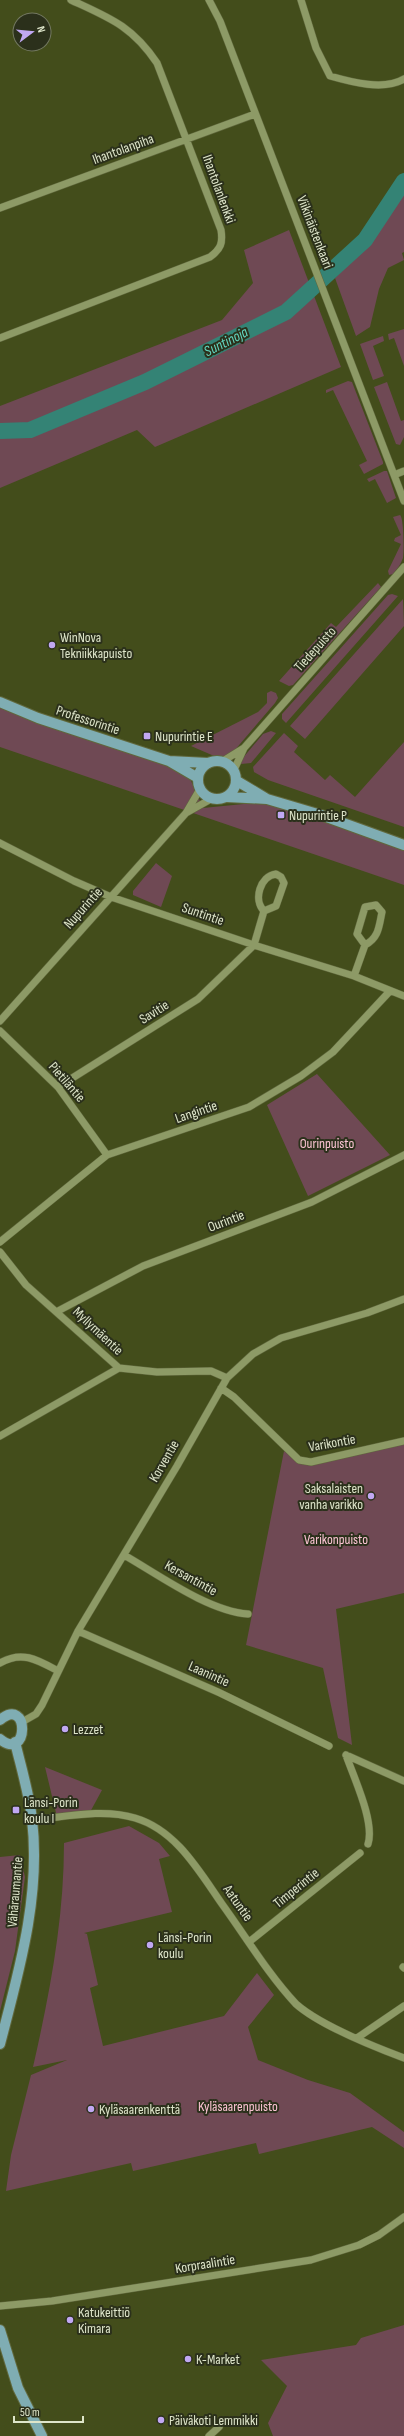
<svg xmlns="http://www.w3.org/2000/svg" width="404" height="2436" font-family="'Sofia Sans Condensed',sans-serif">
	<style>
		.green { fill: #6f4954 }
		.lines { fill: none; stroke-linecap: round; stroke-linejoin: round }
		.river { stroke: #348375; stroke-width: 16 }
		.minor-casing { stroke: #60683d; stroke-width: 8 }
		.major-casing { stroke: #60683d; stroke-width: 12 }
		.minor { stroke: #8d9a66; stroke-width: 7 }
		.major { stroke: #7fadb3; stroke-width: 10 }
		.poi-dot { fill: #c1a8f3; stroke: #2b301b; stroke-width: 1.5 }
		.labels { text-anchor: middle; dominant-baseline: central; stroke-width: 4; stroke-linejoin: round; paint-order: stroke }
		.street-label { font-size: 14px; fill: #dee5ca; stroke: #2b301b }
		.poi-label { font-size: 14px; fill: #dee5ca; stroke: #2b301b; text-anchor: start }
		.park-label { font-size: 14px; fill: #fcc4d4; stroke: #2b301b }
		.water-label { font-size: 15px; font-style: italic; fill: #63d7c1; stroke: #2b301b }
	</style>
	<rect width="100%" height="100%" fill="#434d1b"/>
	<!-- green -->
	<path class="green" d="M404 192V252L402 253 404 260 388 268 379 289 370 327 356 336 335 278 370 242Z
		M289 230 341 367 155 447 137 430 0 488V406L222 320 253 283 244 250Z
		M404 329V366L394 338 389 340 388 334Z
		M383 336 384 341 373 346 384 376 373 380 360 344Z
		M348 381 352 382 383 462V464L364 474 359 465 367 461 333 390 326 393V390Z
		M387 382 401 421 404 420V437L400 445 396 444 374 387Z
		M384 471H387L396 498 387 503 375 479 369 482 367 479Z
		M400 515C404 518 404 551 403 558 401 564 397 569 393 574L389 575 388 571 401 544 394 541 395 538 401 535 393 517Z
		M378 583 381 587 293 685 289 686 279 681 331 623 336 627Z
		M392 594 398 596 286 723 282 719V714L388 595Z
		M403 599 404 626 305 739 290 726Z
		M271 691 276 693 278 698 275 703 228 758 221 759 191 746 258 712 267 703V693Z
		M0 699 27 713 188 774 203 808 273 801 404 847V885L0 747Z
		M271 731 276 733 251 763 241 764 242 759 263 734Z
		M284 733 298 746 294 752 325 780 330 775 355 797 404 742V827L268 780 254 772 253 767Z
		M156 863 172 876 161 907 133 895V891Z
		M317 1074 390 1155 308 1196 267 1105Z
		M404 1444V1593L336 1609 352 1745 338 1738 323 1668 246 1645 284 1451 304 1465 321 1463Z
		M45 1767 102 1790 89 1814 57 1817Z
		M129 1826 159 1843 170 1856 159 1859 172 1912 84 1933 87 1934 98 1985 90 1988 103 2046 224 2016 257 1973 274 1995 248 2027 258 2060 308 2080 350 2093 404 2132V2148L372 2127 259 2154 256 2143 133 2171 131 2163 6 2191 11 2155 31 2075 67 2060 33 2067C50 1992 64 1919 64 1843Z
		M20 1855 25 1877 15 1951 0 2011V1857Z
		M404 2325V2436H273L268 2423 287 2386 261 2360 356 2345 361 2338Z"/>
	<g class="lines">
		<!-- river -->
		<path class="river" d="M0 431 30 430 145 382 286 312 365 240 404 181"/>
		<!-- minor casing -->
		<g class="minor-casing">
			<path id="minor" d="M209 0 220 21 404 501
				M301 0 316 48 330 76C351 82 384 91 404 79
				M0 208 255 114
				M0 338 210 257C221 249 223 243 221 230L157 63C132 26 110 18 71 0
				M394 475 404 471
				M223 761 244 748
				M234 770 244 748 404 567
				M186 813 211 799
				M0 843 74 881 111 897 254 945 354 976 404 996
				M354 976 365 945C379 938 379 926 382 912L376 905 365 907 357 934 365 945
				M0 1021 186 813 200 789
				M0 1031 58 1087 107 1155
				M58 1087 198 999 254 945 264 911 276 906 284 883 281 877 276 874C260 876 253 900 264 911
				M0 1242 107 1155 249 1107 301 1076 333 1052 390 991
				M0 1252 26 1285 119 1368 157 1372 211 1371 227 1378
				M58 1311 143 1266 312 1202 404 1155
				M221 1388 234 1397 299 1460 311 1462 404 1441
				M0 1436 119 1368
				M124 1555C159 1575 208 1611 248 1614
				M78 1631 218 1692 329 1746
				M0 1663C22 1650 38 1660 58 1671
				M22 1722 36 1714 42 1705 78 1631 177 1466 227 1378 253 1354 281 1338 367 1313 404 1299
				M346 1755C354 1778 375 1822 368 1844
				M346 1755 404 1781
				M32 1820C64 1817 103 1808 135 1818 176 1830 199 1871 222 1904 246 1937 268 1974 296 2004 321 2026 372 2046 404 2058
				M249 1942 360 1853
				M403 1967 404 1968
				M357 2038 404 2006
				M0 2306 52 2301 311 2260 359 2245 379 2235 404 2217
				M209 2436 219 2427"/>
		</g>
		<!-- major casing -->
		<g class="major-casing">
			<path id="major" d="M0 702 38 718 169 761 198 778
				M198 780a19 19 0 1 1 38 0a19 19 0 1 1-38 0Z
				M169 761 208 763
				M237 781 267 799
				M227 797 267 799 321 815 404 845
				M0 1720C30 1695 29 1763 0 1739
				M0 2044C19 1971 41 1896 32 1819 29 1793 21 1767 15 1742
				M0 2330 18 2388 42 2436"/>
		</g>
		<!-- minor -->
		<use href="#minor" class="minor"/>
		<!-- major -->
		<use href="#major" class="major"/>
	</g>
	<!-- markers -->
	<g class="poi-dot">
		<circle cx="52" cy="645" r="4"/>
		<rect x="143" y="732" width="8" height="8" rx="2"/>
		<rect x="277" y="811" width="8" height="8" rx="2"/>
		<circle cx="371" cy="1496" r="4"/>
		<circle cx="65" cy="1729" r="4"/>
		<rect x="12" y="1806" width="8" height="8" rx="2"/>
		<circle cx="150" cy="1945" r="4"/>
		<circle cx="91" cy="2109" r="4"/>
		<circle cx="70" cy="2320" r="4"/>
		<circle cx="188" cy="2359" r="4"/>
		<circle cx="161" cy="2420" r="4"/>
	</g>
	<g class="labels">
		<!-- street labels -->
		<g class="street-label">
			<text transform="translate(123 149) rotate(-20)">Ihantolanpiha</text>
			<text transform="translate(219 189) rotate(70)">Ihantolanlenkki</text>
			<text transform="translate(315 232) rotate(69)">Viikinäistenkaari</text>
			<text transform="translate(315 649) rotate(-48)">Tiedepuisto</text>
			<text transform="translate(88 720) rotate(18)">Professorintie</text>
			<text transform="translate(83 908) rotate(-48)">Nupurintie</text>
			<text transform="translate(203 914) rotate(19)">Suntintie</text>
			<text transform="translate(154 1012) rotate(-32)">Savitie</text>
			<text transform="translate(67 1082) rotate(49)">Pietiläntie</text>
			<text transform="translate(196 1112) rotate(-19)">Langintie</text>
			<text transform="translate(226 1221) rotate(-21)">Ourintie</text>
			<text transform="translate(98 1331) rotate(43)">Myllymäentie</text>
			<text transform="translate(332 1443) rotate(-10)">Varikontie</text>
			<text transform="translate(164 1461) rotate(-60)">Korventie</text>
			<text transform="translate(191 1578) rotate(29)">Kersantintie</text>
			<text transform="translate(209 1674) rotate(24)">Laanintie</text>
			<text transform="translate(296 1888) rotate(-39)">Timperintie</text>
			<text transform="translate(15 1892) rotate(-85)">Vähäraumantie</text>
			<text transform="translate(238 1903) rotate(55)">Aatuntie</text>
			<text transform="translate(205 2264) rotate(-9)">Korpraalintie</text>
		</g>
		<!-- poi labels -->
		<g class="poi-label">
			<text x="60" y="637">WinNova<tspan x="60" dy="16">Tekniikkapuisto</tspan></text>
			<text x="155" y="736">Nupurintie E</text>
			<text x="289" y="815">Nupurintie P</text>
			<text x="363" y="1488" text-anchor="end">Saksalaisten<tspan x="363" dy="16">vanha varikko</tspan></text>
			<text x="73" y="1729">Lezzet</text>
			<text x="24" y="1802">Länsi-Porin<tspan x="24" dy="16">koulu I</tspan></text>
			<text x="158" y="1937">Länsi-Porin<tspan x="158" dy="16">koulu</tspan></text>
			<text x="99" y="2109">Kyläsaarenkenttä</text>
			<text x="78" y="2312">Katukeittiö<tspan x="78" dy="16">Kimara</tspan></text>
			<text x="196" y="2359">K-Market</text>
			<text x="169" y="2420">Päiväkoti Lemmikki</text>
		</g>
		<!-- park labels -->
		<g class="park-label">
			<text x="327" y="1143">Ourinpuisto</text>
			<text x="336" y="1539">Varikonpuisto</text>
			<text x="238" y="2106">Kyläsaarenpuisto</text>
		</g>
		<!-- water labels -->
		<g class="water-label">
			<text transform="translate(226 342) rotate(-27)">Suntinoja</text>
		</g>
	</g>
	<!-- north arrow -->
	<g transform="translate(32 32) rotate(74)"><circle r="19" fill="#2b301b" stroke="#737861"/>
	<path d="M0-3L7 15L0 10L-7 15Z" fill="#c1a8f3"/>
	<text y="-6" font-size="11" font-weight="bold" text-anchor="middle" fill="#dee5ca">N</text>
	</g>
	<!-- scale -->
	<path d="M14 2416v6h69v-6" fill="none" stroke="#dee5ca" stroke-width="2"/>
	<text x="20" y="2416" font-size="12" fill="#dee5ca" stroke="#2b301b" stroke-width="3" paint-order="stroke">50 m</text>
</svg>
